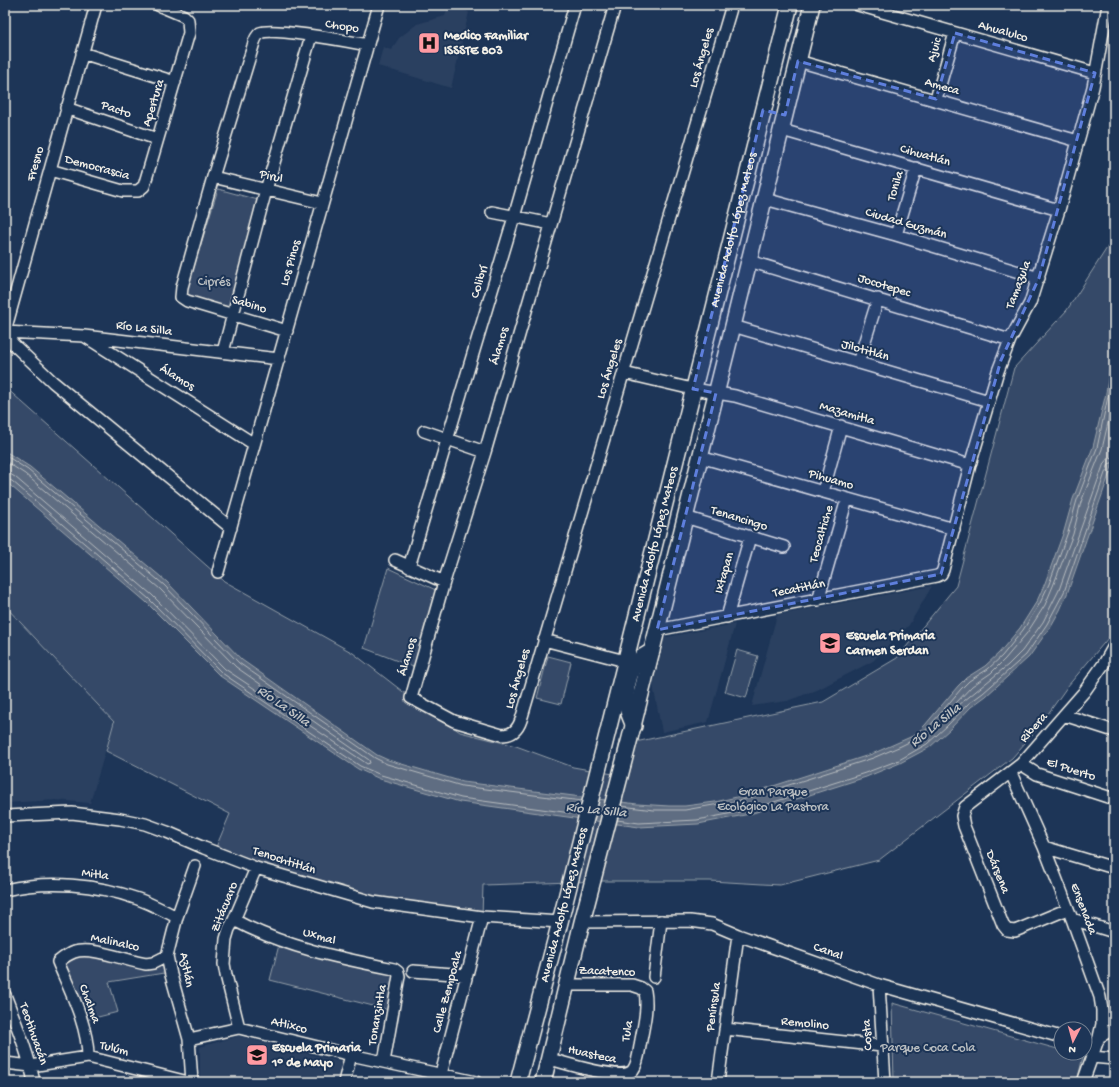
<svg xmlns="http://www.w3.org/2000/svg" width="1119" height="1087" font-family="'Gochi Hand',sans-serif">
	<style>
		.built { fill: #2a4060 }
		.green { fill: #354a67; stroke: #949ea8 }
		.water { fill: #5e6d82; stroke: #9aa2ab }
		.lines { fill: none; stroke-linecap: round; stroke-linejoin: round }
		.shore { stroke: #b8bcbf; stroke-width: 1 }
		.street-casing { stroke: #f4f1e8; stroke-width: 14 }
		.secondary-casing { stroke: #f4f1e8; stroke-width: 18 }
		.street { stroke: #1d3557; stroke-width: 11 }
		.secondary { stroke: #1d3557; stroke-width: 15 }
		.marked { fill: #5e7fdd; fill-opacity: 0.2; stroke: #5e7fdd; stroke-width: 3; stroke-dasharray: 8 5; stroke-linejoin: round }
		.labels { text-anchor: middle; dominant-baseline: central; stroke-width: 4; stroke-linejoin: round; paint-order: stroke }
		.street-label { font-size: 13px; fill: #f4f1e8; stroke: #1d3557 }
		.poi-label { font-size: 13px; font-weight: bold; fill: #f4f1e8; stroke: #1d3557; text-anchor: start }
		.park-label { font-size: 13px; fill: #bbbfc1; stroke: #1d3557 }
		.water-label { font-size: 14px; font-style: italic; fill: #c0c3c4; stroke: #1d3557 }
	</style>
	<rect width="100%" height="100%" fill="#1d3557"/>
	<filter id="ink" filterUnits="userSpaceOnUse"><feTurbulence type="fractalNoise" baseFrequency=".025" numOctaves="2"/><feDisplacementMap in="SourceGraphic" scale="8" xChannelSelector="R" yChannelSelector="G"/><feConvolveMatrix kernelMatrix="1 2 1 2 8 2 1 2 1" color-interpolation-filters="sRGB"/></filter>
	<g filter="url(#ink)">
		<!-- built -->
		<path class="built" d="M300 5H350V12Z
			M449 5 469 12 451 88 378 66 383 47 391 50 399 38 417 24 445 16Z
			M932 586 909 625 873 661 817 690 787 701 752 706 777 615Z
			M5 606 114 722 90 803 56 800 5 803Z
			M735 624 708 722 662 732 652 680 663 639 667 637Z
			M239 1036 345 1063 340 1082H200V1047Z"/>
		<!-- green -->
		<path class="green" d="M218 189 258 200 231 311 184 299Z
			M1114 237V631L1067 687 1038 728 1012 758 879 860 780 885 710 881H602L483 885 482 917 397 906 214 852 230 814 106 751 114 722 5 606V387L224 581 353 653 411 698 460 732 516 746 573 767 613 774 620 740 640 741 823 702 897 658 956 586 1014 368 1067 310Z
			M388 568 438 591 416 668 364 648Z
			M737 650 758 656 746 698 725 692Z
			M548 656 571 662 561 704 537 698Z
			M280 941 394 969 393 1011 270 980Z
			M73 952 138 963 167 956 170 972 109 982 118 1012 82 1021 58 962Z
			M892 1003 1061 1050V1053H1072L1083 1056 1077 1082H894Z"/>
		<!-- water -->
		<path class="water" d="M1114 354V461L1067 594 1060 610 1051 626 1029 657 986 696 971 707 950 729 930 747 900 763 866 777 750 814 698 824 639 827 460 802 380 779 358 769 220 676 146 602 5 481V451L30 467 167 582 242 660 377 755 388 760 463 782 637 804 669 806H685L715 802 741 796 761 790 872 754 915 735 925 725 958 686 966 678 985 666 999 653 1020 628 1037 601 1045 583 1064 531 1073 499 1093 447 1106 393 1111 359Z"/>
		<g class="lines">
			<!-- shore -->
			<path class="shore" d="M1114 397 1102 449 1081 502 1073 534 1053 586 1045 605 1027 633 1005 659 991 673 972 686 956 703 957 705H959L1008 665 1022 651 1043 622 1059 590 1104 463 1108 458 1114 457
				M5 455 28 470 164 585 239 663 375 758 387 764 462 786 582 801
				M5 461 25 474 160 589 236 667 369 760 370 763 367 764 363 761 225 669 152 595 15 477 10 474 5 473
				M5 478 12 481 149 599 222 673 360 766 381 775 461 798 578 814
				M621 806 654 810H685L742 800 873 758 901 746 917 738 928 728 961 689 969 681 988 669 1002 656 1023 630 1040 603 1049 584 1068 532 1077 500 1097 448 1114 368
				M617 820 639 823 697 820 749 810 865 773 899 760 927 744 947 726 968 704 983 693 1026 655 1047 624 1064 592 1105 473 1109 464 1114 462"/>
			<!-- street casing -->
			<g class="street-casing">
				<path id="street" d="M615 5 485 452 444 582 411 698 454 721 502 735C513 735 518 729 521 720L732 5
					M858 5 1095 73
					M82 53 175 82
					M798 61 1078 141
					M936 99 955 33
					M66 108 157 139
					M782 130 1059 210
					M50 170 123 191H138L144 186 189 33 188 20 184 16 158 5
					M213 177 322 203
					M765 199 896 235 1039 278
					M492 212 551 224
					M896 235 916 168
					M749 261 1010 340
					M733 326 989 401
					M5 331 96 5
					M287 331 187 301 181 297 182 287 213 177 253 46C254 42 256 36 260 33 272 27 351 42 368 45
					M5 332 84 336 279 359
					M5 333 13 344 53 382 231 528
					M86 337 254 444
					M223 352 266 190 311 36
					M858 363 878 299
					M624 373 688 388 735 396 970 465
					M424 431 485 452
					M700 457 954 529
					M823 492 841 426
					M685 517 784 547
					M395 560 444 582
					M409 567 514 217 575 5
					M218 572 379 5
					M818 600 847 499
					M727 617 750 537
					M657 630 937 576 941 574 943 570 970 465 998 371 1010 340 1030 303 1059 210 1093 87 1108 5
					M544 640 625 661
					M1064 715 1114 731
					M1021 764 1037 774 1114 799
					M1011 773 1044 847 1072 919 1100 997 1102 1010V1024L1099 1037 1083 1082
					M5 816 72 813 120 819 145 824 167 832 204 848 256 868 373 902 482 917 560 922
					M1044 847 1114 868
					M5 890C48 880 96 884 138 899 152 904 164 911 177 917
					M1068 909 1015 931 1007 930 1003 925 964 826 962 816 965 807 1021 764 1084 692 1105 662 1114 646
					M1072 919 1114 932
					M234 920C284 947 339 958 394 969L398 972 399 976 384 1062
					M582 922 690 921 712 924 738 935 879 985 1061 1037
					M413 971 467 975
					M654 977 661 921
					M879 985 885 1082
					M5 995C16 1024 28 1052 34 1082
					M239 1028 226 975 224 964 226 939 229 929 234 920 256 868
					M725 1029 882 1046
					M1099 1037 1114 1029
					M189 1039 239 1028 351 1055 476 1082
					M88 1057C88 1025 70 991 58 962 63 958 68 954 74 952 93 946 126 961 146 964L153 963 167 956
					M1092 1057 1114 1059
					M550 1059C564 1063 624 1082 633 1070 639 1062 639 1049 641 1040 644 1024 648 1008 645 991L641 988 632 985H567
					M5 1063 31 1066 88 1057 188 1082
					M441 1074 482 917
					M192 1082 189 1039 171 975 167 956 177 917 195 866
					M344 1082 351 1055
					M718 1082 738 935"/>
			</g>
			<!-- secondary casing -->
			<g class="secondary-casing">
				<g id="secondary">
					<path d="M634 726C630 717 626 708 626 698 626 685 631 666 641 658 645 655 649 653 652 651"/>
					<path id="s1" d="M518 1082 560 922 790 5"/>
					<path d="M543 1082 582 922 630 738 733 326 812 5"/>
				</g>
			</g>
			<!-- street -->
			<use href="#street" class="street"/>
			<!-- secondary -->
			<use href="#secondary" class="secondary"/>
		</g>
	</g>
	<!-- marked area -->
	<path class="marked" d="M955 33 1095 73 1039 278 1001 360 941 574 657 630 716 393 693 389 763 110 785 115 798 61 936 99Z"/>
	<!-- icons -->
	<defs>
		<g id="hospital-square" transform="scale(1.15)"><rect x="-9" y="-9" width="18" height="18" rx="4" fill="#ff9aa2" stroke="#1d3557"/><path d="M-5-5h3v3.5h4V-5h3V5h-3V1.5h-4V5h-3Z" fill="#111"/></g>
		<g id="school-square" transform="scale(1.15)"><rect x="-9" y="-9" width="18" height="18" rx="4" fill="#ff9aa2" stroke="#1d3557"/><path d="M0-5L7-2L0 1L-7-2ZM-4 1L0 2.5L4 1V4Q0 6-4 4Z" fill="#111"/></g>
	</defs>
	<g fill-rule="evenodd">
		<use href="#hospital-square" x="429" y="43"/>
		<use href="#school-square" x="830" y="643"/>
		<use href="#school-square" x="257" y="1055"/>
	</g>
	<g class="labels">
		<!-- street labels -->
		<g class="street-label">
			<text transform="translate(342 27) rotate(9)">Chopo</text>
			<text transform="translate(1003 32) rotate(16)">Ahualulco</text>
			<text transform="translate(935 50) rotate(-74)">Ajuic</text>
			<text transform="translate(702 58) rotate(-74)">Los Ángeles</text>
			<text transform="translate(942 87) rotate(16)">Ameca</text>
			<text transform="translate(154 103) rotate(-73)">Apertura</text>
			<text transform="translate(116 110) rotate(19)">Pacto</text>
			<text transform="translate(925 156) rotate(16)">Cihuatlán</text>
			<text transform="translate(36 164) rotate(-74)">Fresno</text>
			<text transform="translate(97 168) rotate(15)">Democrascia</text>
			<text transform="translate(271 177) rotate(14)">Pirul</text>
			<text transform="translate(896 186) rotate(-73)">Tonila</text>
			<text transform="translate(906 224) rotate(16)">Ciudad Guzmán</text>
			<text stroke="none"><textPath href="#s1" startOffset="879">Avenida Adolfo López Mateos</textPath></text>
			<text transform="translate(291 263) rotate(-74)">Los Pinos</text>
			<text transform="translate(480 282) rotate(-73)">Colibrí</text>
			<text transform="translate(1019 285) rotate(-69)">Tamazula</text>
			<text transform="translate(884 286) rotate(17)">Jocotepec</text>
			<text transform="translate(249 305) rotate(17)">Sabino</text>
			<text transform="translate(144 329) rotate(7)">Río La Silla</text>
			<text transform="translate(500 346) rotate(-74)">Álamos</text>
			<text transform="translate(865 351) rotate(16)">Jilotitlán</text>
			<text transform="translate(610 369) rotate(-73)">Los Ángeles</text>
			<text transform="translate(177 378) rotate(32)">Álamos</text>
			<text transform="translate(847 414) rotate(16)">Mazamitla</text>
			<text transform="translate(831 480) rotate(16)">Pihuamo</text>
			<text transform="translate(739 519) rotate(17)">Tenancingo</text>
			<text transform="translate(822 534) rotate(-74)">Teocaltiche</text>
			<text stroke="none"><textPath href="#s1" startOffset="555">Avenida Adolfo López Mateos</textPath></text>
			<text transform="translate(725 573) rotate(-74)">Ixtapan</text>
			<text transform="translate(799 589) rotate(-11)">Tecatitlán</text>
			<text transform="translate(408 657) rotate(-74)">Álamos</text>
			<text transform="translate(518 679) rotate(-74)">Los Ángeles</text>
			<text transform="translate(1034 728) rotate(-48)">Ribera</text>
			<text transform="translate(1071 770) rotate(18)">El Puerto</text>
			<text transform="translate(284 861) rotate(18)">Tenochtitlán</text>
			<text transform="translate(997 872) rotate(68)">Dársena</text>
			<text transform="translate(95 875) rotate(8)">Mitla</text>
			<text stroke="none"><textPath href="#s1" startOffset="183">Avenida Adolfo López Mateos</textPath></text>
			<text transform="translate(225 907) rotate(-68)">Zitácuaro</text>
			<text transform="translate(1083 909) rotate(69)">Ensenada</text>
			<text transform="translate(319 937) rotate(16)">Uxmal</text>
			<text transform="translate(115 943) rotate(12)">Malinalco</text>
			<text transform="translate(828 952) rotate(20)">Canal</text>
			<text transform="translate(186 970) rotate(80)">Aztlán</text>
			<text transform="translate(607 972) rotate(2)">Zacatenco</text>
			<text transform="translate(448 992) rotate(-75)">Calle Zempoala</text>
			<text transform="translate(89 1004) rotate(69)">Chalma</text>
			<text transform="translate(714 1007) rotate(-82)">Península</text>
			<text transform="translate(378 1015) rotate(-80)">Tonanzintla</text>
			<text transform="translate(805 1024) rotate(6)">Remolino</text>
			<text transform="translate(289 1026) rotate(14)">Atlixco</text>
			<text transform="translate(628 1031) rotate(-79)">Tula</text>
			<text transform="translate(33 1034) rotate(71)">Teotihuacán</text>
			<text transform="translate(868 1035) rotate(-94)">Costa</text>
			<text transform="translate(114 1049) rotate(14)">Tulúm</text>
			<text transform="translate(592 1055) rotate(12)">Huasteca</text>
		</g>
		<!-- poi labels -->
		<g class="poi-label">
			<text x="444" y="36">Medico Familiar<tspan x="444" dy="15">ISSSTE 803</tspan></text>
			<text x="846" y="636">Escuela Primaria<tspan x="846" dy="15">Carmen Serdan</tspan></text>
			<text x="272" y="1048">Escuela Primaria<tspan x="272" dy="15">1° de Mayo</tspan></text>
		</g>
		<!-- park labels -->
		<g class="park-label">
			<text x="214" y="282">Ciprés</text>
			<text x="773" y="792">Gran Parque<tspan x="773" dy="15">Ecológico La Pastora</tspan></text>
			<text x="928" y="1048">Parque Coca Cola</text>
		</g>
		<!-- water labels -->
		<g class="water-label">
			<text transform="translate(283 707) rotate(35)">Río La Silla</text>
			<text transform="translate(936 726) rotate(-39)">Río La Silla</text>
			<text transform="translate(596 811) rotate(6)">Río La Silla</text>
		</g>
	</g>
	<!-- margin -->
	<rect width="1119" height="1087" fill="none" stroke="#1d3557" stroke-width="20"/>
	<rect x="10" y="10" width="1099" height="1067" fill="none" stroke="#f4f1e8" stroke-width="1.5" filter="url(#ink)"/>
	<!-- north arrow -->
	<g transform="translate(1073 1041) rotate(186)"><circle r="19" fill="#1d3557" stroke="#738091"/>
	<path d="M0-3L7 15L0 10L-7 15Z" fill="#ff9aa2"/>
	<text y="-6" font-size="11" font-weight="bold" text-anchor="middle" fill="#f4f1e8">N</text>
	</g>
</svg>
